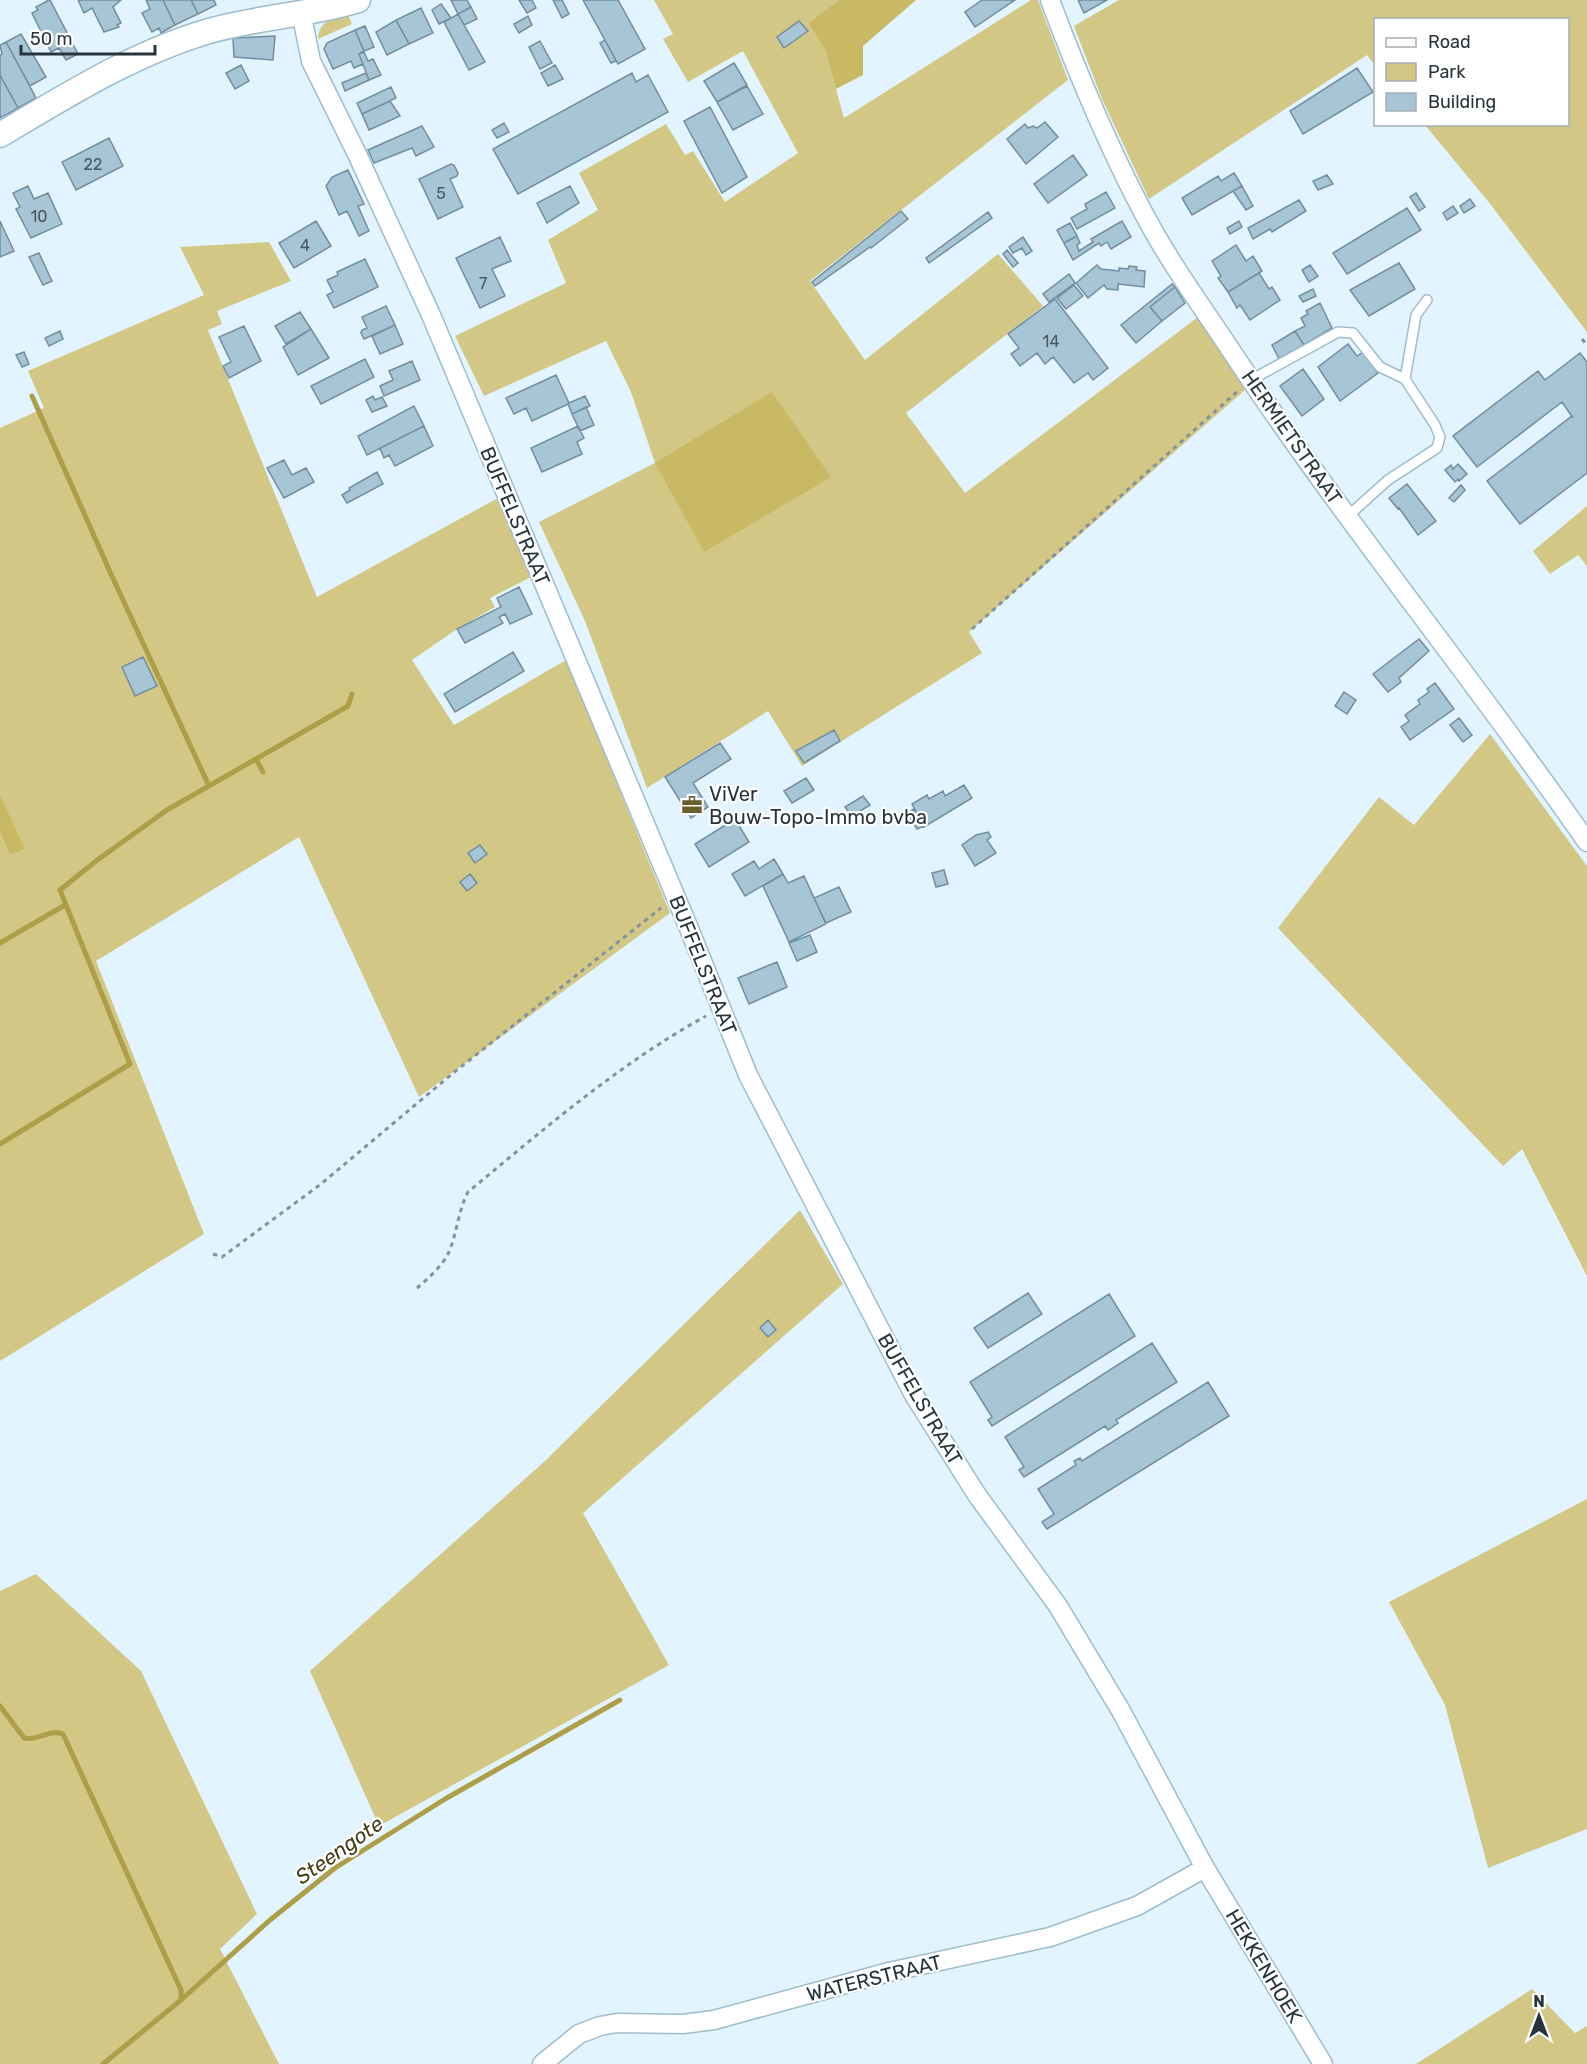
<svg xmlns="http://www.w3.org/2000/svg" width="1587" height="2064" font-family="Rubik,sans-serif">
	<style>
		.green { fill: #d3c785 }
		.forest { fill: #c9b964 }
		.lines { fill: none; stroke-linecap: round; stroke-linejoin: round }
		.stream { stroke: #ae9e48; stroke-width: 5 }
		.building { fill: #a7c5d5; stroke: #728e9e; stroke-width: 1.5 }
		.service-casing { stroke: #9ebccc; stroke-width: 12 }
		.minor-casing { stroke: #9ebccc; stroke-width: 21 }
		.tertiary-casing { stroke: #9ebccc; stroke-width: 27 }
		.path { stroke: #83929b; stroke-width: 3; stroke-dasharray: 4.5 4.5; stroke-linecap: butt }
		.service { stroke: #fff; stroke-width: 9 }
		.minor { stroke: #fff; stroke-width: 18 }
		.tertiary { stroke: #fff; stroke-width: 24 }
		.labels { text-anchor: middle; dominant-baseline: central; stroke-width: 4.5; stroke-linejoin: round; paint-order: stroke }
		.number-label { font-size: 16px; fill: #485862 }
		.street-label { font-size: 20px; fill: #28343b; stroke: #fff }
		.poi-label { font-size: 20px; fill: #28343b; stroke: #fff; text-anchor: start }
		.water-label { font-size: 21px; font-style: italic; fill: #443d18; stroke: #fff }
	</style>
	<rect width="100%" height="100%" fill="#e2f4ff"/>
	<!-- green -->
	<path class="green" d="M654 0H839L808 23 825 50 844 118 1031 0H1038L1068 80 810 281 865 360 998 254 1043 306 906 413 965 493 1198 317 1245 390 969 632 982 653 802 766 768 711 647 788 585 621 539 522 655 463 631 392 606 341 484 396 455 336 566 283 548 240 598 210 579 173 666 124 685 155 693 151 725 202 798 153 743 51 688 82 663 39 673 34Z
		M1119 0H1587V332L1491 205 1425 125 1568 124V20H1376L1375 65 1367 55 1149 199 1102 99 1074 26Z
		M348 15 352 24 318 39C319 21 332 18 348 15Z
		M269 242 291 281 217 311 222 324 208 330 317 597 498 498 533 576 490 598 495 607 457 629 412 660 454 725 566 660 670 913 419 1097 299 837 96 961 204 1234 0 1361V833L10 855 24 849 0 795V428L44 408 28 371 204 295 180 247Z
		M1587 506V566L1578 555 1550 574 1533 551Z
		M1490 734 1587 866V1276L1522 1149 1503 1166 1278 928 1379 797 1414 825Z
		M800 1210 843 1284 583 1513 669 1665 379 1826 310 1671 546 1460Z
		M1587 1499V1829L1488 1868 1445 1705 1389 1602Z
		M36 1574 141 1671 257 1914 220 1949 279 2064H0V1591Z
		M1532 1989 1575 2033 1587 2026V2064H1416Z"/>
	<!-- forest -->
	<path class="forest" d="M839 0H916L863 46V75L836 89 825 50 808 23Z
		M772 392 831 477 704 552 655 463Z
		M0 795 25 849 10 855 0 833Z"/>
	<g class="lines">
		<!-- stream -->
		<path class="stream" d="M32 396 111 574 209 786
			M256 759 263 772
			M0 943 65 905
			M0 1144 130 1064 60 890 96 861 167 810 348 706 352 694
			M0 1706 24 1738C38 1741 49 1729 63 1734L181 1990V2000
			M103 2064 181 2000 270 1920 335 1868 445 1799 620 1700"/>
	</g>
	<!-- building -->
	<path class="building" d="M49 0H50L78 54 66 60 59 48 51 52 32 13 38 10 36 7Z
		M78 0H121L113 7 121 23 117 25 119 27 104 32 92 8 84 13Z
		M146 0H163L175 25 161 33 159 28 152 32 142 13 150 9Z
		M163 0H191L198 14 175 25Z
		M191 0H214L216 5 198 14Z
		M451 0H467L471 7 458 14Z
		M519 0H532L536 8 527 13Z
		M553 0H562L569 14 562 18Z
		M583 0H618L645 49 618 64Z
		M982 0H1015L975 27 965 12Z
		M1078 0H1107L1084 13Z
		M441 4 451 18 439 24 432 10Z
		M471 7 477 19 464 25 458 14Z
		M421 8 433 33 409 44 396 20Z
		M458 14 485 62 469 70 444 22Z
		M528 16 532 25 519 33 514 24Z
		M396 20 409 44 387 55 376 32Z
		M799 21 808 31 784 48 777 37Z
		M365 26 374 47 364 51 355 30Z
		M355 30 364 51 359 54 363 64 354 68 351 61 333 69 324 49 327 43Z
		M21 34 46 77 30 86 6 42Z
		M275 36 273 60 234 57 233 38Z
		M605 40 616 61 611 63 600 43Z
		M540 41 552 63 540 69 529 47Z
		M6 42 36 98 18 108 0 75V55L2 54 0 45Z
		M364 52 368 61 373 59 381 75 369 80 359 54Z
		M734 63 747 85 717 102 704 81Z
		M241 65 249 81 235 89 226 73Z
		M555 65 563 79 548 86 541 73Z
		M1357 68 1373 92 1303 134 1290 111Z
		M366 73 369 80 345 91 342 83Z
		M632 73 636 82 648 75 668 112 518 194 493 149Z
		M0 75 18 108 0 118Z
		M747 86 763 114 733 130 717 102Z
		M391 87 396 98 362 114 357 103Z
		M390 101 400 116 369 130 362 114Z
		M710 107 747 177 722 193 684 121Z
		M1045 122 1058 137 1026 164 1007 139 1025 124 1028 128 1033 126 1037 128Z
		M504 123 509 132 497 138 492 130Z
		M422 126 434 147 416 156 412 148 374 163 368 150Z
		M109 138 123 166 76 190 62 162Z
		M1073 155 1087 175 1048 203 1034 184Z
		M451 164 454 165 458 173 457 176 450 179 463 207 438 219 419 179Z
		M348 170 364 204 358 206 369 231 359 236 347 211 339 215 326 186 332 177Z
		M1234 173 1242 186 1192 215 1182 198 1218 176 1221 181Z
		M1327 175 1333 184 1318 190 1313 181Z
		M28 186 34 199 48 193 62 224 31 238 16 209 20 207 13 193Z
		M570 186 579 203 547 223 537 203Z
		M1242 186 1253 206 1246 210 1233 191Z
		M1106 192 1115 208 1077 229 1071 218 1087 209 1085 204Z
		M1416 193 1425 207 1419 211 1410 197Z
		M1470 199 1475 206 1464 213 1460 206Z
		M1299 200 1306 211 1272 232 1270 229 1253 239 1248 228Z
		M1453 206 1458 213 1447 220 1443 213Z
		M1407 208 1421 230 1347 274 1333 253Z
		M901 211 908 219 871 248 870 247 815 286 812 282Z
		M988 212 992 218 929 263 926 258Z
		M0 221 14 251 0 257Z
		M316 221 331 246 294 268 279 243Z
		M1122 221 1131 237 1111 249 1107 242 1101 246 1099 243 1073 260 1064 243 1077 236 1080 243 1077 245 1079 251 1093 242 1091 239Z
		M1239 221 1242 227 1230 234 1227 228Z
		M1070 223 1077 236 1064 243 1057 230Z
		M500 237 511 261 492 269 505 296 480 308 456 258Z
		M1023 237 1032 251 1026 255 1022 248 1013 253 1009 247Z
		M1236 245 1246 261 1253 256 1262 271 1228 292 1218 278 1221 276 1212 261Z
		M1007 250 1018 263 1013 267 1003 254Z
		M39 253 52 281 43 285 29 257Z
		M365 259 378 287 334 308 327 295 333 292 327 280 338 275 337 272Z
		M1399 263 1415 289 1369 316 1350 290Z
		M1097 265 1101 269 1119 271V268L1128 269 1129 266 1137 267 1136 270 1145 271 1144 287 1118 284V290L1107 289 1104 285 1088 298 1076 283Z
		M1310 265 1318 276 1309 282 1302 270Z
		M1259 273 1269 289 1272 287 1280 300 1250 320 1240 305 1237 308 1228 292Z
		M1069 274 1075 283 1049 302 1043 294Z
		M1172 284 1175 287 1150 307 1162 321 1136 343 1121 325Z
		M1074 285 1083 296 1066 309 1057 298Z
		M1175 287 1185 303 1162 321 1150 307Z
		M1313 289 1316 296 1303 302 1299 296Z
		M1055 299 1108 368 1093 380 1088 373 1074 383 1053 357 1045 364 1037 353 1020 366 1011 354 1019 348 1008 334Z
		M1320 303 1332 328 1304 345 1295 331 1305 326 1301 318 1308 314 1306 311Z
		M386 306 395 325 364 339 361 333 362 330 367 328 362 317Z
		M300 312 311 329 286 344 275 326Z
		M395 325 403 344 380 354 372 336Z
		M244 326 261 361 229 378 223 366 231 362 219 337Z
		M311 329 329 358 298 375 283 347Z
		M60 331 63 339 49 346 45 338Z
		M1295 331 1304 345 1279 359 1272 345Z
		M1348 344 1357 356 1363 352 1378 373 1340 401 1318 367Z
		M24 352 29 364 22 367 16 355Z
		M1580 353 1587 362V473L1520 524 1487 481 1572 416 1573 418 1562 402 1477 467 1453 436 1538 371 1545 380Z
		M365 359 374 377 321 404 311 386Z
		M412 361 420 380 384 396 380 386 393 380 389 371Z
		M1303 369 1324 399 1302 416 1280 386Z
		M556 375 569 403 585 396 590 406 572 414 568 404 532 421 526 408 514 414 506 398Z
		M373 396 375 400 382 397 387 406 372 412 366 400Z
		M414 406 424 426 367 455 358 436Z
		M586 407 594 425 580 431 572 414Z
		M424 426 433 446 395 466 389 455 384 458 380 448Z
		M578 426 584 438 577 442 582 454 542 472 531 448Z
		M284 460 292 475 306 468 314 482 284 498 267 468Z
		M1458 464 1467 474 1459 481 1458 479 1455 482 1445 470 1451 465 1453 469Z
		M377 472 383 484 347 503 342 495 350 490 349 488Z
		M1407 484 1436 521 1418 535 1399 508 1398 509 1389 498Z
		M1461 485 1465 490 1454 502 1449 498Z
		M519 587 532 614 510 624 505 614 499 617 503 623 465 643 457 629 501 607 497 598Z
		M1419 639 1429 651 1399 678 1401 682 1388 692 1373 674Z
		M513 652 524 671 455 712 444 694Z
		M143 657 157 686 135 696 122 667Z
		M1435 683 1454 709 1410 740 1401 727 1409 721 1405 715 1420 704 1418 700 1429 692 1427 689Z
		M1344 692 1356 700 1347 714 1335 706Z
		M1459 718 1472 735 1463 742 1450 725Z
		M834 730 840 741 804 763 796 751Z
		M720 743 731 759 693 783 708 807 691 818 665 777Z
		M806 778 814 790 792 803 784 791Z
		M964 785 972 798 924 827 912 804 927 795 929 799 943 791 945 796Z
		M863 796 870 805 852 816 845 807Z
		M914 809 924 826 917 829 907 813Z
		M735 819 749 842 709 867 695 844Z
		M988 832 991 837 987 840 996 853 975 866 962 845 976 835Z
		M480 845 487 854 475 863 468 853Z
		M774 859 783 874 745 896 732 874 754 861 759 869Z
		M944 870 948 884 936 887 932 873Z
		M470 874 477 883 467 891 460 882Z
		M783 874 788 883 804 876 826 924 789 942 763 886Z
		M839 887 851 912 826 923 814 898Z
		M810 935 817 952 797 961 789 943Z
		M777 962 787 987 749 1004 738 978Z
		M1028 1293 1042 1314 988 1348 974 1328Z
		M1109 1294 1135 1336 992 1426 988 1420 992 1417 970 1382Z
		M768 1320 776 1330 768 1337 760 1328Z
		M1152 1343 1177 1382 1116 1420 1118 1423 1108 1430 1105 1426 1024 1477 1019 1470 1024 1467 1005 1437Z
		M1208 1382 1229 1416 1047 1529 1042 1522 1054 1514 1038 1489 1076 1465 1074 1461 1080 1458 1082 1461Z"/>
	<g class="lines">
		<!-- service casing -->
		<g class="service-casing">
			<path id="service" d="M1251 380 1338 332 1353 333 1380 367 1405 379
				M1348 516 1388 480 1437 448 1440 437 1435 425 1405 379 1416 315 1427 300"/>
		</g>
		<!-- minor casing -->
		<g class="minor-casing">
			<path id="minor" d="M1050 0C1077 72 1107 144 1143 212 1170 264 1206 312 1238 361 1348 526 1474 679 1587 842
				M301 12 311 61 357 154 431 315 688 926 748 1075 914 1395 977 1495 1058 1606 1121 1711 1205 1868 1323 2064
				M542 2064 579 2034 600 2026 617 2023 683 2024 714 2020 889 1972 1050 1937 1137 1906 1205 1868"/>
		</g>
		<!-- tertiary casing -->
		<g class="tertiary-casing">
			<path id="tertiary" d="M0 135C67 95 134 53 209 31 258 17 310 15 358 0"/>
		</g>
		<!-- path -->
		<path class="path" d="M1582 339 1587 345
			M972 629 1239 390
			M213 1254 222 1257 321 1184 452 1074 661 908
			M417 1288C428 1279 443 1265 449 1252 457 1233 458 1211 468 1192 544 1129 619 1064 706 1016"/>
		<!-- service -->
		<use href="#service" class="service"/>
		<!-- minor -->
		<use href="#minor" class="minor"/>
		<!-- tertiary -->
		<use href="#tertiary" class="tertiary"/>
	</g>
	<!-- icons -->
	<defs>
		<g id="office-bare" transform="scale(1.62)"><path d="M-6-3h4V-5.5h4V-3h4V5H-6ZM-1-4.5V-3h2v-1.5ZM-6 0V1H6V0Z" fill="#695f2c" stroke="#fff" stroke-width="2.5" paint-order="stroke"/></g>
	</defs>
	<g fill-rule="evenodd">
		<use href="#office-bare" x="692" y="805"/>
	</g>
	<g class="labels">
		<!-- number labels -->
		<g class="number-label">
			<text x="93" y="164">22</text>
			<text x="441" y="193">5</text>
			<text x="39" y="216">10</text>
			<text x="305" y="245">4</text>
			<text x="483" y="283">7</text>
			<text x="1051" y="341">14</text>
		</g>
		<!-- street labels -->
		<g class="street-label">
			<text transform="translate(1292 437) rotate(55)">HERMIETSTRAAT</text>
			<text transform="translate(515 516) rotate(67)">BUFFELSTRAAT</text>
			<text transform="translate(703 965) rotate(68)">BUFFELSTRAAT</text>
			<text transform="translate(920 1399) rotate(60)">BUFFELSTRAAT</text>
			<text transform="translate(1264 1966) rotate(59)">HEKKENHOEK</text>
			<text transform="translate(874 1978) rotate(-14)">WATERSTRAAT</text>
		</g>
		<!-- poi labels -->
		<g class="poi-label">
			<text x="709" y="794">ViVer<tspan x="709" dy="23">Bouw-Topo-Immo bvba</tspan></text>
		</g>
		<!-- water labels -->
		<g class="water-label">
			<text transform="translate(339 1850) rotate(-35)">Steengote</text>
		</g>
	</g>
	<!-- legend -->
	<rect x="1374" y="18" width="195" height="108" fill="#ffffff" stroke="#a9aeb1" stroke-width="1.5"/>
	<rect x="1386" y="38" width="30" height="9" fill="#ffffff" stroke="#a9aeb1" stroke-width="1.5"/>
	<text x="1428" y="48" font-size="18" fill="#28343b">Road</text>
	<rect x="1386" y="63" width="30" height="18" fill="#d3c785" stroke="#a9aeb1" stroke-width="1.5"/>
	<text x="1428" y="78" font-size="18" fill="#28343b">Park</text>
	<rect x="1386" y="93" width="30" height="18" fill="#a7c5d5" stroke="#a9aeb1" stroke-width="1.5"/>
	<text x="1428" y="108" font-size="18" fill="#28343b">Building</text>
	<!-- north arrow -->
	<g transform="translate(1539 2016)" stroke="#ffffff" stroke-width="4.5" paint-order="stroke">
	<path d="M0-4.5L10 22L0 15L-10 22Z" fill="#28343b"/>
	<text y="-9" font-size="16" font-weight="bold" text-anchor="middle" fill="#28343b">N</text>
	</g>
	<!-- scale -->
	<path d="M21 45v9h134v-9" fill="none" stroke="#28343b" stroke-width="3"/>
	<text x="30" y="45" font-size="18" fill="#28343b" stroke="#ffffff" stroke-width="4.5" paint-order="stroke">50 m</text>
</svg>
